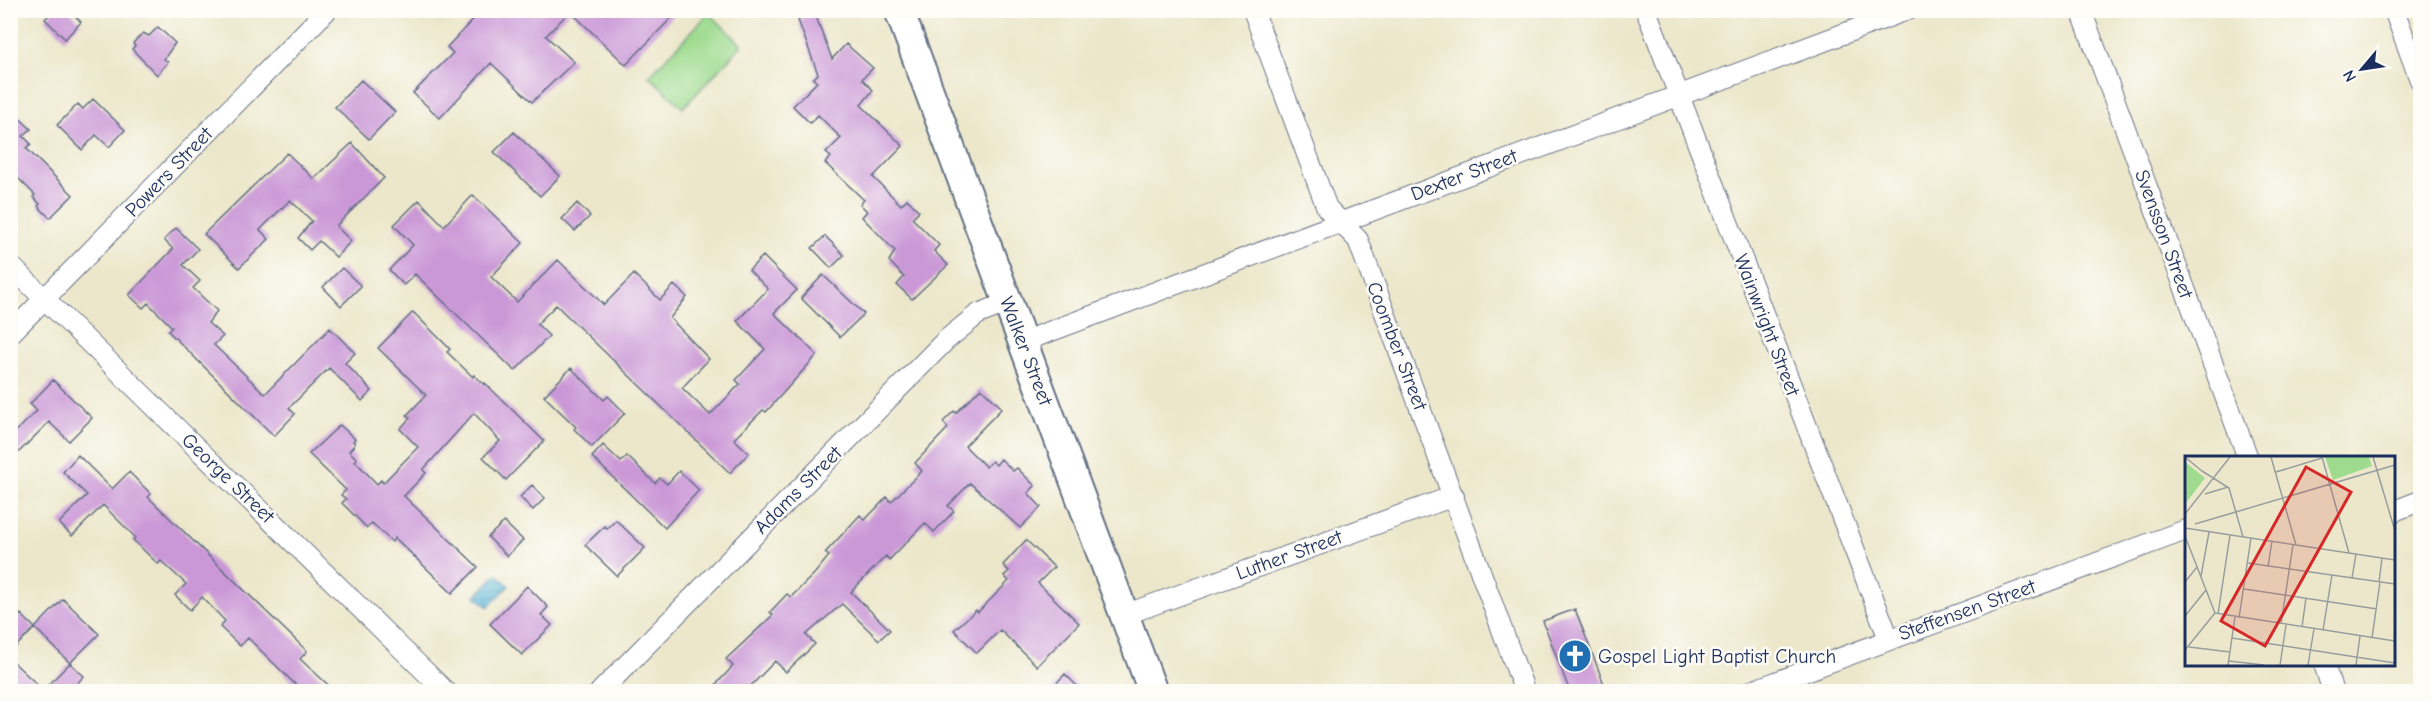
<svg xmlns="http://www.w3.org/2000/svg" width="2431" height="702" font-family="'Comic Neue',sans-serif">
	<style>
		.park { fill: #9edb8f; stroke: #5c8576; stroke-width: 1.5 }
		.water { fill: url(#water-rules); stroke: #3c749c; stroke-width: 1.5 }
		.building { fill: #ca98d7 }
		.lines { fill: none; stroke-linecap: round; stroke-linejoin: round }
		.street-casing { stroke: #646f84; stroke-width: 22 }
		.secondary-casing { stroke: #646f84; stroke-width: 32 }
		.street { stroke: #fff; stroke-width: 20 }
		.secondary { stroke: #fff; stroke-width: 28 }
		.labels { text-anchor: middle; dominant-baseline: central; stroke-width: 5; stroke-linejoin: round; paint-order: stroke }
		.street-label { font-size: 20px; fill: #1b2f5e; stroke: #fdfcf7 }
		.poi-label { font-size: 20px; fill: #1b2f5e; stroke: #fdfcf7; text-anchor: start }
		.inset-road { fill: none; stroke: #989d9f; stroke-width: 1.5 }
		.view { fill: #d62828; fill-opacity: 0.15; stroke: #d62828; stroke-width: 3 }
		.inset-edge { fill: none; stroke: #1b2f5e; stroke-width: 3 }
	</style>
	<defs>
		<pattern id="water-rules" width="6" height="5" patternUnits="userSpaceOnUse" patternTransform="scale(1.5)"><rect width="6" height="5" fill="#5cb8da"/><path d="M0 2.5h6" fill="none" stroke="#4b96b4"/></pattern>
	</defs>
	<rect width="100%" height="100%" fill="#fdfcf7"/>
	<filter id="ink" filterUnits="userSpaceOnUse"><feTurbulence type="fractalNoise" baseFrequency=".0167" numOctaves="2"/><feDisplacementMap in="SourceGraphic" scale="12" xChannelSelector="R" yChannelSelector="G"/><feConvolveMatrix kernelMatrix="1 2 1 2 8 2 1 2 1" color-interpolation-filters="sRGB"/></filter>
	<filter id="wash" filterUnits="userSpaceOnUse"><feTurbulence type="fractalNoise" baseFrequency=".008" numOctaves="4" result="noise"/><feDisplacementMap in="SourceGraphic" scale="24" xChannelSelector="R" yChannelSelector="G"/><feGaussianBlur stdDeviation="1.35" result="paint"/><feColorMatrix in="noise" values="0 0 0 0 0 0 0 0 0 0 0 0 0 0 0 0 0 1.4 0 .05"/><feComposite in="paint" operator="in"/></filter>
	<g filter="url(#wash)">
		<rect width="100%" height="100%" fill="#ece7ca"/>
		<!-- park -->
		<path class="park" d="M709 13 742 45 683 108 649 76Z"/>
		<!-- water -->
		<path class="water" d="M497 574 509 586 488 607 476 596Z"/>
		<g id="blocks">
			<!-- building -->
			<path class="building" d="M54 10H69L81 22 65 39 45 19Z
				M482 10H679L626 65 570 11 546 36 574 62 532 102 491 63 440 118 413 93 453 53 447 47Z
				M815 14 832 59 846 44 873 68 862 79 873 90 861 105 903 146 873 177 901 205 907 199 919 211 912 218 939 245 934 251 948 265 912 299 897 285 904 277 889 261 895 251 862 217 867 211 860 204 864 200 825 163 831 157 826 153 841 138 818 115 810 123 793 106 817 82 813 79 818 74 798 20Z
				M158 27 175 43 164 59 168 62 157 75 132 49 135 46 133 43 143 33 149 36Z
				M361 80 395 112 369 139 335 107Z
				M93 99 125 130 109 147 96 135 82 150 57 125 78 104 83 109Z
				M10 109 31 129 23 136 31 144 26 148 73 195 50 218 38 206 40 204 33 197 35 195 10 170Z
				M514 132 560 176 540 196 494 152Z
				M352 143 384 178 336 226 351 241 336 257 319 241 310 250 298 238 312 221 290 200 260 230 269 239 239 268 204 234 287 153 314 179Z
				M473 195 523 243 491 277 517 302 558 260 604 305 634 274 660 300 674 285 687 297 670 318 709 359 682 388 710 415 740 384 736 380 765 349 737 321 768 289 749 270 763 256 797 290 774 313 817 355 766 412 763 410 734 439 749 453 730 473 556 305 537 324 549 336 515 371 415 274 404 285 389 270 413 245 394 225 419 200 444 226Z
				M577 203 590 216 575 231 562 219Z
				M176 228 198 249 183 265 200 281 193 288 217 311 208 323 223 336 214 345 265 394 330 328 355 353 345 363 372 391 362 401 329 368 289 408 295 414 274 436 168 331 172 327 148 303 143 308 129 295 173 249 164 240Z
				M825 236 844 255 831 268 812 248Z
				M342 268 361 286 341 306 323 287Z
				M823 275 864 314 840 337 801 298Z
				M413 312 450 349 447 352 473 377 474 375 484 384 485 383 544 441 506 480 483 457 500 441 474 413 423 470 426 473 404 496 478 567 452 593 395 538 392 542 372 523 367 528 342 503 346 499 341 495 346 490 309 454 340 425 355 439 353 441 355 444 349 451 357 459 355 461 377 484 381 480 383 483 418 447 400 429 410 418 407 415 426 395 378 348Z
				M571 368 604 400 608 396 625 413 592 447 574 429 576 427 544 396Z
				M53 380 92 418 69 441 49 422 10 461V437L37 411 30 404Z
				M981 388 1002 408 965 446 986 467 992 461 996 465 1001 459 1013 471 1017 468 1035 486 1028 493 1041 507 1020 528 970 483 948 506 954 511 934 532 925 523 889 560 886 556 851 592 890 630 879 640 842 604 806 635 815 644 786 672 775 661 745 692H709L733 666 726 659 773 615 770 612 787 594 791 597 815 573 829 556 825 553 860 515 865 520 887 497 891 502 922 471 915 463 948 428 943 422 954 411 956 413Z
				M603 445 621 462 627 456 655 483 660 478 667 484 679 471 699 490 665 528 592 457Z
				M78 455 112 489 129 472 151 494 148 497 307 651 300 659 336 692H303L248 638 240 646 220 627 225 621 202 597 190 610 175 595 186 584 161 561 158 564 133 540 135 537 103 505 72 536 59 523 87 495 63 472Z
				M532 485 545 498 533 510 520 497Z
				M616 520 645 548 617 576 585 545 605 526 607 529Z
				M504 522 523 540 507 556 488 537Z
				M1026 540 1054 567 1038 583 1079 623 1037 666 1000 630 977 653 954 630 976 610 978 612 1009 581 1004 576 1009 571 1003 565Z
				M527 586 548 607 541 615 552 625 522 655 490 624Z
				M63 599 99 634 70 663 84 676 69 692H10V659L43 690 70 663 35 628 10 652V626L21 614 35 628Z
				M1575 609 1607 692H1570L1543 621Z
				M1065 674 1083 692H1048Z"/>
		</g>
	</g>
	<g filter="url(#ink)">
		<use href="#blocks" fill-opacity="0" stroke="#646f84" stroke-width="1.5"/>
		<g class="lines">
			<!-- street casing -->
			<g class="street-casing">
				<path id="street" d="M1253 10 1327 208 1358 240 1525 692
					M1646 10 1889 639
					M2081 10 2248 458
					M2394 10 2420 80
					M10 265 446 692
					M10 334 327 10
					M1022 342 1907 10
					M2394 511 2420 501
					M1124 615 1454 496
					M2324 664 2333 692
					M600 692 946 340 978 314 1007 303
					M1749 692 2186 530"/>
			</g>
			<!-- secondary casing -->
			<g class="secondary-casing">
				<path id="secondary" d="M899 10 1153 692"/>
			</g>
			<!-- street -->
			<use href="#street" class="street"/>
			<!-- secondary -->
			<use href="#secondary" class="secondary"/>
		</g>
	</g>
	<!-- icons -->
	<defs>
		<g id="church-disc" transform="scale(1.725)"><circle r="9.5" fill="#1f6fb2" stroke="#fdfcf7"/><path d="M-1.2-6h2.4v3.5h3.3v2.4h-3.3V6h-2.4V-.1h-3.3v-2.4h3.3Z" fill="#fff"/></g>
	</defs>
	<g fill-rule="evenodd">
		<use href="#church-disc" x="1575" y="656"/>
	</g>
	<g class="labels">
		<!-- street labels -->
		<g class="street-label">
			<text transform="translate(169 172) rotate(-46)">Powers Street</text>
			<text transform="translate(1464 175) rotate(-21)">Dexter Street</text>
			<text transform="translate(2164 234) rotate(70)">Svensson Street</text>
			<text transform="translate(1767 325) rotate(69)">Wainwright Street</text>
			<text transform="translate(1397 346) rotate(69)">Coomber Street</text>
			<text transform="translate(1026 351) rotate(69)">Walker Street</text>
			<text transform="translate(228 478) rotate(44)">George Street</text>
			<text transform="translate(798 490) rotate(-45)">Adams Street</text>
			<text transform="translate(1289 555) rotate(-20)">Luther Street</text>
			<text transform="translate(1967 610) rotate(-20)">Steffensen Street</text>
		</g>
		<!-- poi labels -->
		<g class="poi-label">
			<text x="1598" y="656">Gospel Light Baptist Church</text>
		</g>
	</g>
	<!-- overview -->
	<g transform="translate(2185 456)">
		<rect width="210" height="210" fill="#ece7ca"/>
		<path d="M140 1H184L187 10 148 24ZM0 6 20 22 0 48Z" fill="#9edb8f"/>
		<path class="inset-road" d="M0 1 18 16M86 1 111 89M137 1 164 97M188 1 210 75M17 15 44 32 58 81M91 16 137 2M20 38 43 31M0 58 45 1M10 68 210 9M0 72 210 104M0 80 30 157M63 107 210 128M83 111 87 85M16 120 24 76M167 122 171 98M0 126 12 111M194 126 197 102M59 133 192 153M30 157 210 185M33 158 45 79M0 160 21 134M54 162 66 82M96 168 108 89M117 171 121 142M138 174 147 119M47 182 210 207M187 182 195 126M4 191 45 196M0 194 30 157M44 205 79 209M43 209 50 161M95 209 101 169M123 209 129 173M171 209 175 180"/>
		<path class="view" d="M121 11 166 36 80 190 36 165Z"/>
		<rect width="210" height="210" class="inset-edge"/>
	</g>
	<!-- margin -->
	<rect width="2431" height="702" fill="none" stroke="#fdfcf7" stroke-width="36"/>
	<!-- north arrow -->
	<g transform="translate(2362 69) rotate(241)" stroke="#fdfcf7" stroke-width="4.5" paint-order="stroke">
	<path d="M0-4.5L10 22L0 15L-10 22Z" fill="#1b2f5e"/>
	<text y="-9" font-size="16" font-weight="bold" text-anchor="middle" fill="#1b2f5e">N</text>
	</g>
</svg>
